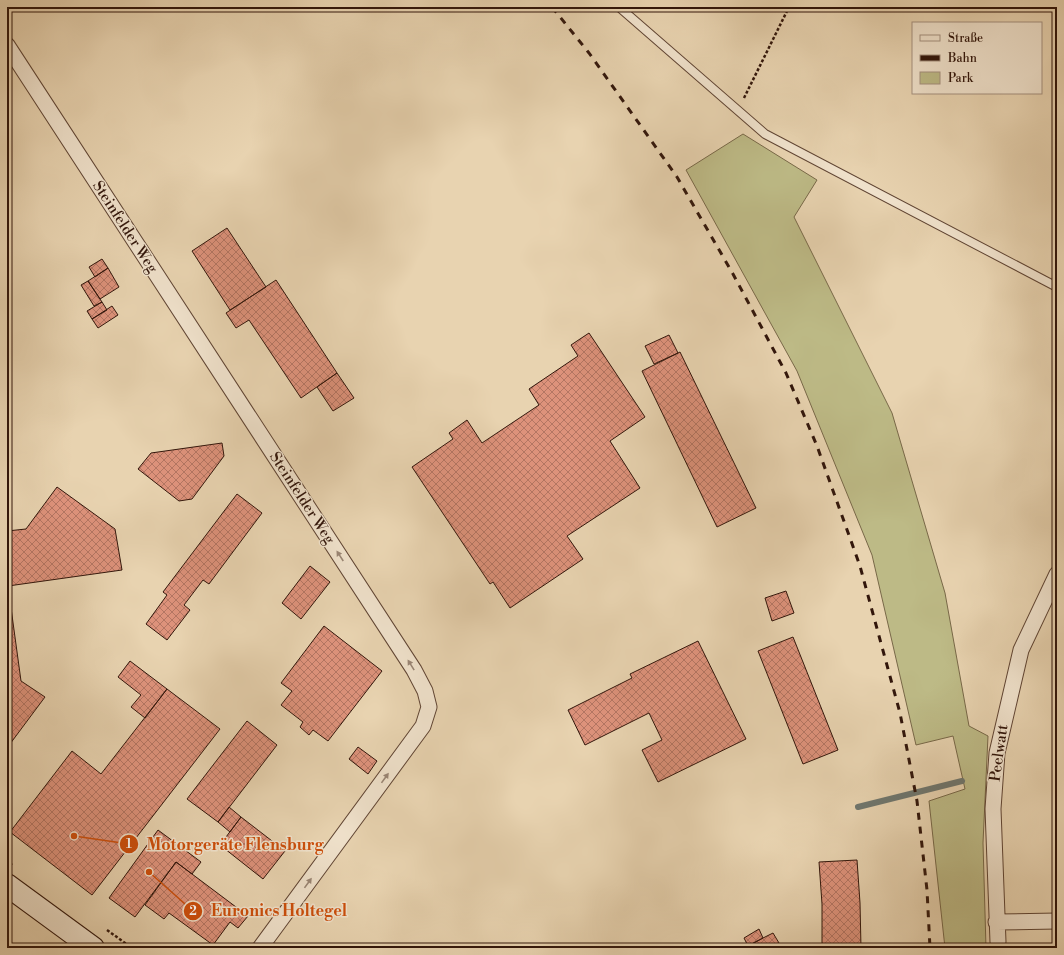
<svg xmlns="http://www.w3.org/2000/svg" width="1064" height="955" font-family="'Libre Bodoni',serif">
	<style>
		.green { fill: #bdba86; stroke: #786848 }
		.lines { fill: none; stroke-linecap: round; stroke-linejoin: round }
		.stream { stroke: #6f776f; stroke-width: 6 }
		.building { fill: url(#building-cross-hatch); stroke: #32160b }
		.lane-casing { stroke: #604534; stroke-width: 10 }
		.street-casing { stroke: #604534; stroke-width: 17 }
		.secondary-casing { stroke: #32160b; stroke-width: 24 }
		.path { stroke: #32160b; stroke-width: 2.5; stroke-dasharray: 3 2; stroke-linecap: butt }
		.lane { stroke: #f0e2cc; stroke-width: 8 }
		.street { stroke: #f0e2cc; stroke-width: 15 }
		.secondary { stroke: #f0e2cc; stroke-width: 22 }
		.rail { stroke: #32160b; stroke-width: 3; stroke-dasharray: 7 7; stroke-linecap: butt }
		.oneway { fill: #9a8675 }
		.labels { text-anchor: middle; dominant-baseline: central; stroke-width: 3; stroke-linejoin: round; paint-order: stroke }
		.street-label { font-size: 15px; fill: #32160b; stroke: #f0e2cc }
		.leader { fill: none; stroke: #cd4f0c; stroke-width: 1.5 }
		.callout-dot { fill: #cd4f0c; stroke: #f0e2cc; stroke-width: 1.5 }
		.mark-label { font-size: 12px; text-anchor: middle; font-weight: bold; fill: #fff }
		.callout-label { font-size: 16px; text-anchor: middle; font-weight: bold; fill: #cd4f0c; stroke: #f0e2cc; stroke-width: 3; stroke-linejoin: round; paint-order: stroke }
	</style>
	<defs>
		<pattern id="building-cross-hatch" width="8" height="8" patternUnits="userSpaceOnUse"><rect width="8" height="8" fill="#dd927b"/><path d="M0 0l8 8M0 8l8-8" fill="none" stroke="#b47663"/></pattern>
	</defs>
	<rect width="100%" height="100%" fill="#e8d3b0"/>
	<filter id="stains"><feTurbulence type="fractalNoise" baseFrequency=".005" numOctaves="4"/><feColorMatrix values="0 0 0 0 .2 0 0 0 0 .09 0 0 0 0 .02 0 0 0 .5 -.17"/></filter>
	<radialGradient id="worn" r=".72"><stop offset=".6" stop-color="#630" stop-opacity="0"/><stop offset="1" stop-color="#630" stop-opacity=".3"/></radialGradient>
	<!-- green -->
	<path class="green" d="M743 134 817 180 794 217 892 413 945 593 969 726 988 736 983 843 986 948H945L929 801 965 789 953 736 916 745 872 555 797 371 686 170Z"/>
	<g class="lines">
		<!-- stream -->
		<path class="stream" d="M858 807 962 781"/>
	</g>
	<!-- building -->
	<path class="building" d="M227 228 266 287 230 310 192 251Z
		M102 259 108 268 95 277 89 267Z
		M108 268 119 287 100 299 88 281Z
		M276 280 337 373 301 398 249 320 236 328 226 313Z
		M88 281 102 302 94 306 81 285Z
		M102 302 107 310 92 319 87 311Z
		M112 306 118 315 98 328 92 319Z
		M589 333 645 417 610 441 640 488 567 536 583 559 510 608 493 582 490 584 412 467 453 439 449 433 467 420 482 443 539 405 529 389 578 356 571 345Z
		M669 335 678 353 654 364 645 346Z
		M680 352 756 508 717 527 642 371Z
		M337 373 354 398 333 411 317 387Z
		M222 443 224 456 192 499 179 501 138 469 151 453Z
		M57 487 115 529 122 570 8 586 21 681 45 697 7 748V531L26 529Z
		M237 494 262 513 209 584 203 580 184 605 190 610 167 640 146 624 167 595 163 592Z
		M310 566 330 582 301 619 282 603Z
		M786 591 794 613 772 621 765 598Z
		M324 626 382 671 328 741 313 730 309 735 300 727 303 722 281 705 292 691 281 683Z
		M793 637 838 750 803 764 758 651Z
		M698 641 746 739 658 782 642 750 662 740 649 713 585 745 568 710 632 678 630 674Z
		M130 661 167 689 145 718 131 707 141 695 118 677Z
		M167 689 220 729 92 895 10 832 72 751 101 774Z
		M247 721 277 745 218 822 187 799Z
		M358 747 377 761 368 774 349 759Z
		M229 807 241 817 230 832 218 822Z
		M241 817 285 851 263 879 220 845Z
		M158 830 201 862 192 874 176 862 135 917 109 898Z
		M857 860 860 903 861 948H822V904L819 862Z
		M176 862 248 916 238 928 230 922 213 945 169 913 164 919 145 905Z
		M759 929 763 938 748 946 744 938Z
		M773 933 782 948H744L763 938Z"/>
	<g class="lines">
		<!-- lane casing -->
		<g class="lane-casing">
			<path id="lane" d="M619 7 765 134 1057 287"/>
		</g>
		<!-- street casing -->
		<g class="street-casing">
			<path id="street" d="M7 45 414 670 425 691 429 707 423 726 260 948
				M996 922 1057 921
				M998 942 993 809 997 753 1021 650 1057 574"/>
		</g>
		<!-- secondary casing -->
		<g class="secondary-casing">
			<path id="secondary" d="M7 885 93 948"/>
		</g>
		<!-- path -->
		<path class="path" d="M744 98 789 7
			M7 861 12 865
			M107 930 132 948"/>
		<!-- lane -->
		<use href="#lane" class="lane"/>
		<!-- street -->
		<use href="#street" class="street"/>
		<!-- secondary -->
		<use href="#secondary" class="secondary"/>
		<!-- rail -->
		<path class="rail" d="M552 7 589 53 677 177 733 274 786 373 817 446 860 566 900 713 917 801 927 890 930 948"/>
	</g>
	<!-- one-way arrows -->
	<defs><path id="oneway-solid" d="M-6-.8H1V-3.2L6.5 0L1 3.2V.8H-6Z"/></defs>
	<g class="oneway">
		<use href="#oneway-solid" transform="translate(340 556) rotate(-123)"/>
		<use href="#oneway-solid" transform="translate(411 665) rotate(-122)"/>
		<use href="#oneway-solid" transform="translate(385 778) rotate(-54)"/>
		<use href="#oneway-solid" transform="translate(308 883) rotate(-54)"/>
	</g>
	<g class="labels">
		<!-- street labels -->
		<g class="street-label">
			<text transform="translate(125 227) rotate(57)">Steinfelder Weg</text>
			<text transform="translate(302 498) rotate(57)">Steinfelder Weg</text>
			<text transform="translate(999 753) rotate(-82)">Peelwatt</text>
		</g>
	</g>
	<!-- callouts -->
	<path class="leader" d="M74 836L129 844M149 872L193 911"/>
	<g class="callout-dot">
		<circle cx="74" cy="836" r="4"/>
		<circle cx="149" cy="872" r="4"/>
		<circle cx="129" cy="844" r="10"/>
		<circle cx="193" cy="911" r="10"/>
	</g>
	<g class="mark-label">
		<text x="129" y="848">1</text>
		<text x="193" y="915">2</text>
	</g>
	<g class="callout-label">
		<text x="235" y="850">Motorgeräte Flensburg</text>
		<text x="279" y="916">Euronics Holtegel</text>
	</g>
	<!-- margin -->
	<rect width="1064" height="955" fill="none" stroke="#e8d3b0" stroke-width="24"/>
	<rect x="8" y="8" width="1048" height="939" fill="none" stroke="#32160b" stroke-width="2"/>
	<rect x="12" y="12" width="1040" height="931" fill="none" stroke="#32160b"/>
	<!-- legend -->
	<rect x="912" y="22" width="130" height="72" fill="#f0e2cc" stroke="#a4907f"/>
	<rect x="920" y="35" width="20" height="6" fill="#f0e2cc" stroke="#a4907f"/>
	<text x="948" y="42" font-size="12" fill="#32160b">Straße</text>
	<rect x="920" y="55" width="20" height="6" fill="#32160b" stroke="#a4907f"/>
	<text x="948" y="62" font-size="12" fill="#32160b">Bahn</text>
	<rect x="920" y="72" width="20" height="12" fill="#bdba86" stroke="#a4907f"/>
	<text x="948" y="82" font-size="12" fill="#32160b">Park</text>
	<rect width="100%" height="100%" filter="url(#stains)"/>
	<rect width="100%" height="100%" fill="url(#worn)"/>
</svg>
